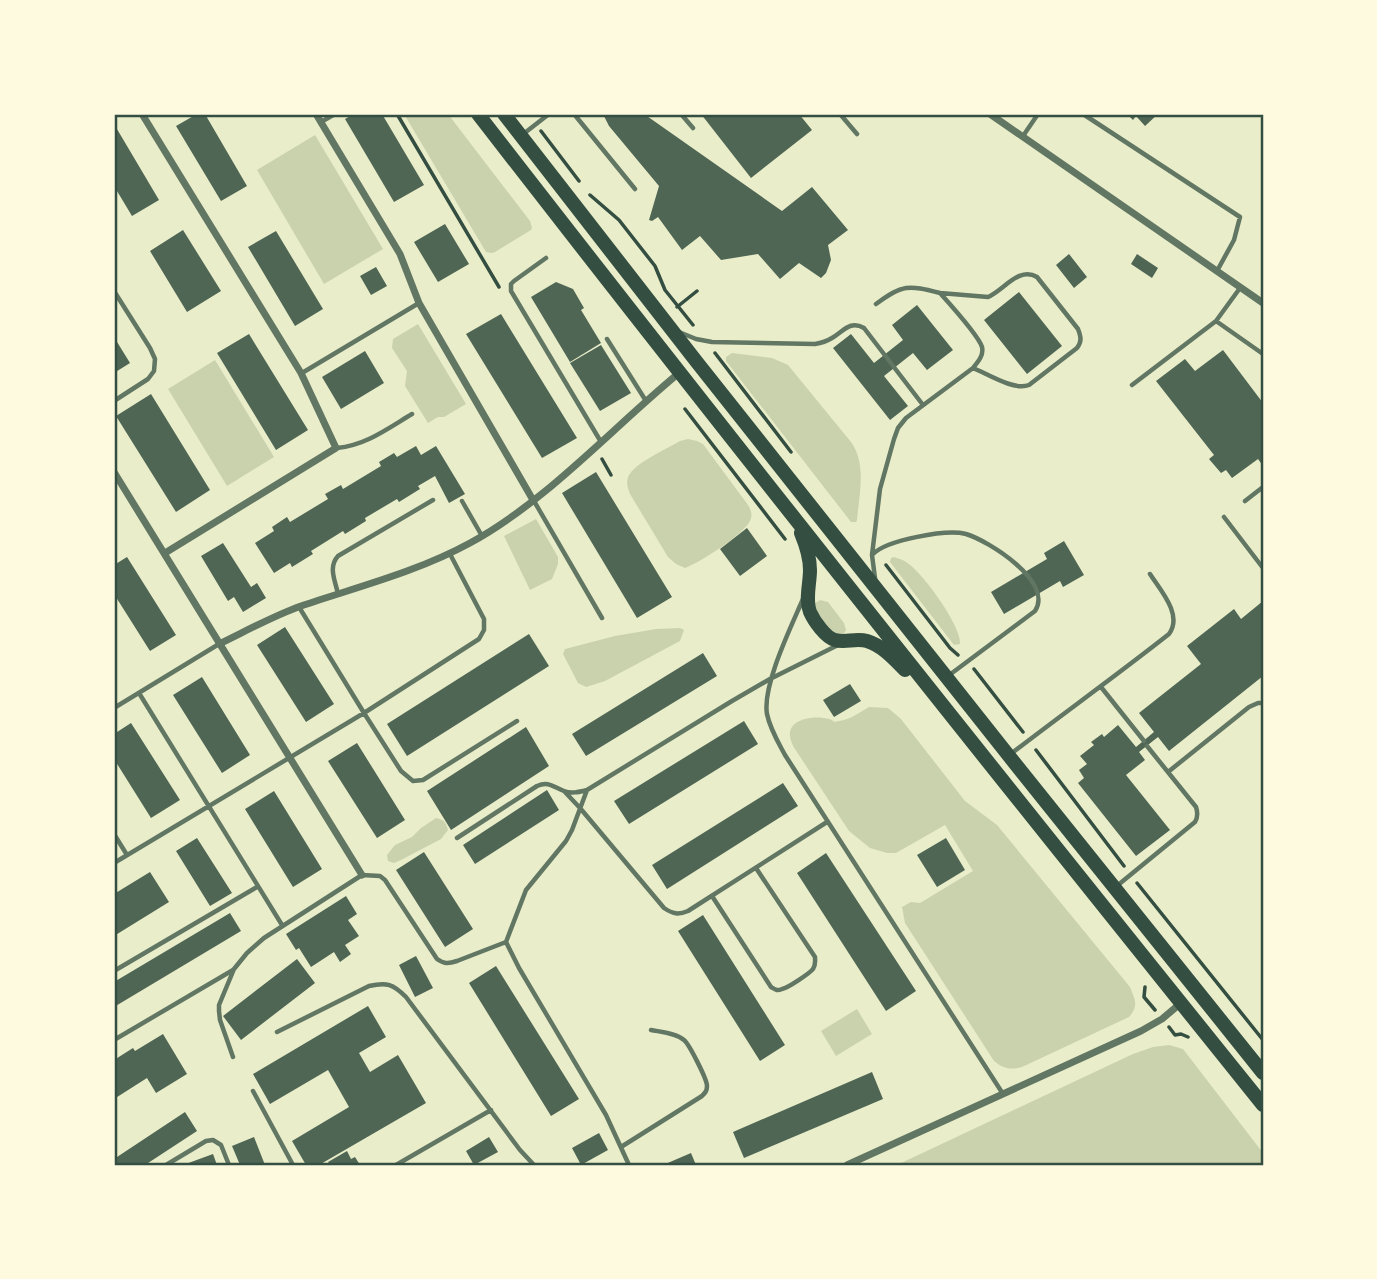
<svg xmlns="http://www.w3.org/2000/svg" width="1377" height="1279" font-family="Arial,sans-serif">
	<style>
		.green { fill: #cad2ad }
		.building { fill: #4f6655 }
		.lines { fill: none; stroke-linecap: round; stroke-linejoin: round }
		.path { stroke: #344e41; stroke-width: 3.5 }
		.service { stroke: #617663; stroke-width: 4.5 }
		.minor { stroke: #617663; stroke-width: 7 }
		.primary { stroke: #344e41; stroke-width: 14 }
		.neatline { fill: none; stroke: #344e41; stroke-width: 2.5 }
	</style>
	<rect width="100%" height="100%" fill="#e9edc9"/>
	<!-- green -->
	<path class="green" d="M404 114H448L530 221 532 228 531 230 495 252 492 253 486 252Z
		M315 135 383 249 324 284 257 170Z
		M418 324 466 404 444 417H438L428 423 405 386 407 371 392 348 393 339Z
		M732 353 772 358 788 365 851 442C867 464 859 495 857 520L856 522H851L726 361V357Z
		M215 360 274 457 227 486 168 389Z
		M688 439 697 441 703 444 748 505C751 510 753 515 750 521 743 535 699 563 685 568L676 564 668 557 630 494C628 488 626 484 628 477 634 463 667 449 680 441Z
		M536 519 558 557V564L552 579 530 590 504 536Z
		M894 557C900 559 904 560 909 564 924 575 962 627 960 644L954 645 890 562 891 558Z
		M820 600 828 602 844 623 846 630 843 635 834 636 815 613V603Z
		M680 628 684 630 680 641 605 681 586 687 578 683 563 654 565 649 615 636 656 629Z
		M869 707 888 708 901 719 965 801 997 825 1130 987C1135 1000 1139 1005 1129 1017L1022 1067C1010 1070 1004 1069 994 1061L905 923 902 907 911 902 920 903 973 871 945 825 896 853H887L870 848 849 831 793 746C792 743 790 739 790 736 788 718 816 715 829 719 836 721 831 723 839 721 850 720 860 712 869 707Z
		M436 818C444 820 446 822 448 830L441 839 401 860 394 863 388 861 387 855 395 845 412 837 421 828Z
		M857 1009 872 1034 836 1056 821 1031Z
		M1169 1045 1183 1049 1263 1153V1165H897L1133 1054 1153 1047Z"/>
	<!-- building -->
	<path class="building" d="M197 114H205L247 186 221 201 176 126Z
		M354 114H382L424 185 394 202 345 119Z
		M603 114H644L782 211 812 187 848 230 828 245 831 260 826 273 821 278 799 263 780 279 758 254 721 260 700 236 682 250 658 217 652 221 649 220 659 186 609 126Z
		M701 114H799L812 130 751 178Z
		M1127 114H1158L1145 126 1136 116 1133 120Z
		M114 124 159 200 132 216 114 186Z
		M445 224 469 264 438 282 414 242Z
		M183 230 221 291 187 312 150 251Z
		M276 231 323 309 295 326 248 247Z
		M1069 254 1087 277 1074 288 1056 265Z
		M1137 254 1158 268 1152 278 1131 264Z
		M376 267 387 286 371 295 360 276Z
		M556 282 573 289 584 308 581 310 601 343 570 362 531 297Z
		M1019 292 1062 346 1027 374 984 320Z
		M917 305 953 350 927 370 913 353 884 376 908 406 890 420 833 348 851 334 874 363 903 340 892 325Z
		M501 314 577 438 542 458 466 334Z
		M249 334 308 430 276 450 217 353Z
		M114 337 130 363 114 373Z
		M601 345 631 393 600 411 570 363Z
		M1223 350 1263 403V466L1258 459 1232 478 1226 470 1221 473 1209 459 1214 455 1156 381 1185 359 1195 371Z
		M365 351 384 383 341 409 322 377Z
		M151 394 210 490 176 512 116 416Z
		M416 446 421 455 436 446 465 494 449 503 435 476 418 486 420 489 399 502 397 499 365 518 366 521 345 534 343 531 311 551 313 554 292 567 290 563 274 573 255 543 274 531 272 527 287 517 290 522 328 499 325 494 341 485 343 489 381 466 379 462 394 453 397 457Z
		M596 472 672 597 637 618 562 493Z
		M747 528 767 556 740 576 720 549Z
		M1064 541 1084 575 1063 587 1060 581 1004 614 991 592 1047 559 1044 553Z
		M223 543 251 587 257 583 266 598 243 612 234 597 228 601 201 556Z
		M127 557 176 635 150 651 114 594V565Z
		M1263 601V676L1169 751 1158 737 1139 752 1145 760 1126 775 1170 830 1136 856 1078 783 1084 778 1079 770 1087 764 1080 756 1094 745 1091 742 1102 734 1104 737 1118 725 1136 747 1154 732 1139 713 1201 664 1187 646 1234 609 1241 619Z
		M285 627 334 704 306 722 257 645Z
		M529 634 549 666 407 756 387 724Z
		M703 653 717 676 586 756 572 734Z
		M202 677 250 755 222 773 173 695Z
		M850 684 861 701 834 717 823 700Z
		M744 721 758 744 629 824 614 801Z
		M131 723 180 800 151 818 114 759V734Z
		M526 727 549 766 451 830 427 791Z
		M357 743 405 820 377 838 328 761Z
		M783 783 798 806 667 889 652 865Z
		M547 790 559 810 475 864 463 845Z
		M274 791 322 869 293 887 245 809Z
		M197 838 232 893 210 906 176 851Z
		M946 838 965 870 937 887 917 855Z
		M424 852 473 929 445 947 396 870Z
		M826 853 916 991 886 1011 797 873Z
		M150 872 169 902 114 936V894Z
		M346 896 357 914 348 920 359 936 345 945 351 954 340 962 334 952 311 967 299 948 296 950 286 934Z
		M230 913 241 931 114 1007V982Z
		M703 915 785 1045 760 1061 678 931Z
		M416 956 433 988 415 997 399 965Z
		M297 959 315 983 241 1040 223 1016Z
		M496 966 579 1099 551 1116 469 983Z
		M368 1006 386 1037 359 1053 370 1072 398 1055 426 1103 319 1165H306L292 1141 349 1107 328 1070 270 1104 253 1074Z
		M163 1034 187 1074 156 1093 147 1078 114 1099V1060L133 1048 135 1051Z
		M872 1072 883 1099 744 1158 733 1132Z
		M185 1112 197 1131 145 1165H119L114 1159Z
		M599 1133 608 1150 581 1165 572 1148Z
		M254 1137 265 1165H240L232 1146Z
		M489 1137 498 1152 474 1165 466 1151Z
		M347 1151 351 1159 355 1157 360 1165H330L328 1162Z
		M691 1153 696 1165H663Z
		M213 1154 217 1165H183Z"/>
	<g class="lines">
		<!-- path -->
		<path class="path" d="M397 114 499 287
			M541 131 579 181
			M590 195 619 220 655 266 665 290 693 325
			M677 307 697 291
			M715 353 791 452
			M685 409 785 539
			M602 459 611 475
			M886 565 950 648 958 655
			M974 669 1023 732
			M1036 750 1124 866
			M1137 883 1263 1040
			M1145 987 1144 997 1155 1010
			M1169 1027 1175 1035 1181 1034 1188 1037"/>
		<!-- service -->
		<path class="service" d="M574 114 635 189
			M681 114 693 128
			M840 114 857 134
			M1083 114 1240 217 1234 240 1217 271
			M321 122 335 114
			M522 135 549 114
			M1023 136 1038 114
			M546 258 514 281 511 284V291L601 442
			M114 291 150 348 155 359 154 371 148 379 114 401
			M940 293 988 297C1004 290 1019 266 1037 277L1078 329C1081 337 1082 341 1077 348L1029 385C1014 391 988 374 973 368
			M1216 321 1240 288
			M679 332 696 339 712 342 815 344C821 343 827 341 832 338 844 331 850 320 864 328L923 405
			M607 339 646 401
			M302 373 419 303
			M1132 385 1216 321 1263 354
			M337 448C366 445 387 429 412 414
			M462 501 482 536
			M534 501 602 618
			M1245 501 1263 487
			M1224 517 1263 568
			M873 554C887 540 946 529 966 534 989 541 1054 582 1035 611L948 676
			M875 578 872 555 880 489 894 439 898 428 906 418 973 368C978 362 984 355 982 347 979 337 949 303 940 293 908 285 903 284 876 304
			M338 594C335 580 328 567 338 556L433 500
			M803 599C791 627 762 686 767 714 770 729 778 742 785 755L1003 1094
			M299 607 364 713 479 639 484 630V619L450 554
			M1101 687 1144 741
			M139 693 282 925
			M114 708 219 644
			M1012 753C1064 713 1117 675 1169 634 1183 615 1161 591 1150 574
			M1168 772 1249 707 1258 703H1263
			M565 792 580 808 664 908C673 914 678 915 688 911L827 822
			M114 834 127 855
			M457 838 537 786C549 781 553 787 564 791 571 794 579 792 587 790
			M114 863 364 713 401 771 413 781 423 780 517 721
			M1118 885 1195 822C1198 817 1198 813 1196 807L1147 746
			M712 896 771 987C776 990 777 991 782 989 788 988 810 973 813 969 816 964 815 962 815 957L756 868
			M114 971 257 887
			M277 1032 369 986C387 982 393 984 406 997L520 1150 534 1165
			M114 1040 233 970
			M233 1057 220 1020 219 1011V1005L234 969 247 953 264 938 362 875 380 876 385 880 437 959C444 964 448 964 457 961L506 942
			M253 1091 293 1165
			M621 1147 702 1096C705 1093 707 1091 707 1086 707 1079 689 1044 684 1040 676 1033 661 1032 651 1030
			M166 1165 206 1141 213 1140 221 1145 229 1165
			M396 1165 491 1110
			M629 1165 606 1115 519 968 506 942 526 890 566 841 572 830 587 790 732 701 770 679 838 645"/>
		<!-- minor -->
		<path class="minor" d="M142 114 301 373 336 448 165 553
			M316 114 400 254 419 303 533 500
			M990 114 1263 303
			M114 472 362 875
			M219 644C246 631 273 616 301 606 357 587 417 572 470 543 547 501 611 429 679 373
			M847 1165 1141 1031 1162 1019 1181 1003"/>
		<!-- primary -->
		<path class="primary" d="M478 114C736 447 999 777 1263 1105
			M504 114 696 361 1009 756 1263 1073
			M801 533C806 545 810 557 810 570 810 584 805 599 810 612 814 621 826 638 835 640 845 643 856 638 867 641 883 646 894 659 905 670"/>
	</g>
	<!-- border -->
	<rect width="1377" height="1279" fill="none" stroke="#fefae0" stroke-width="231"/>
	<rect x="116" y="116" width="1146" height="1048" class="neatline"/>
</svg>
